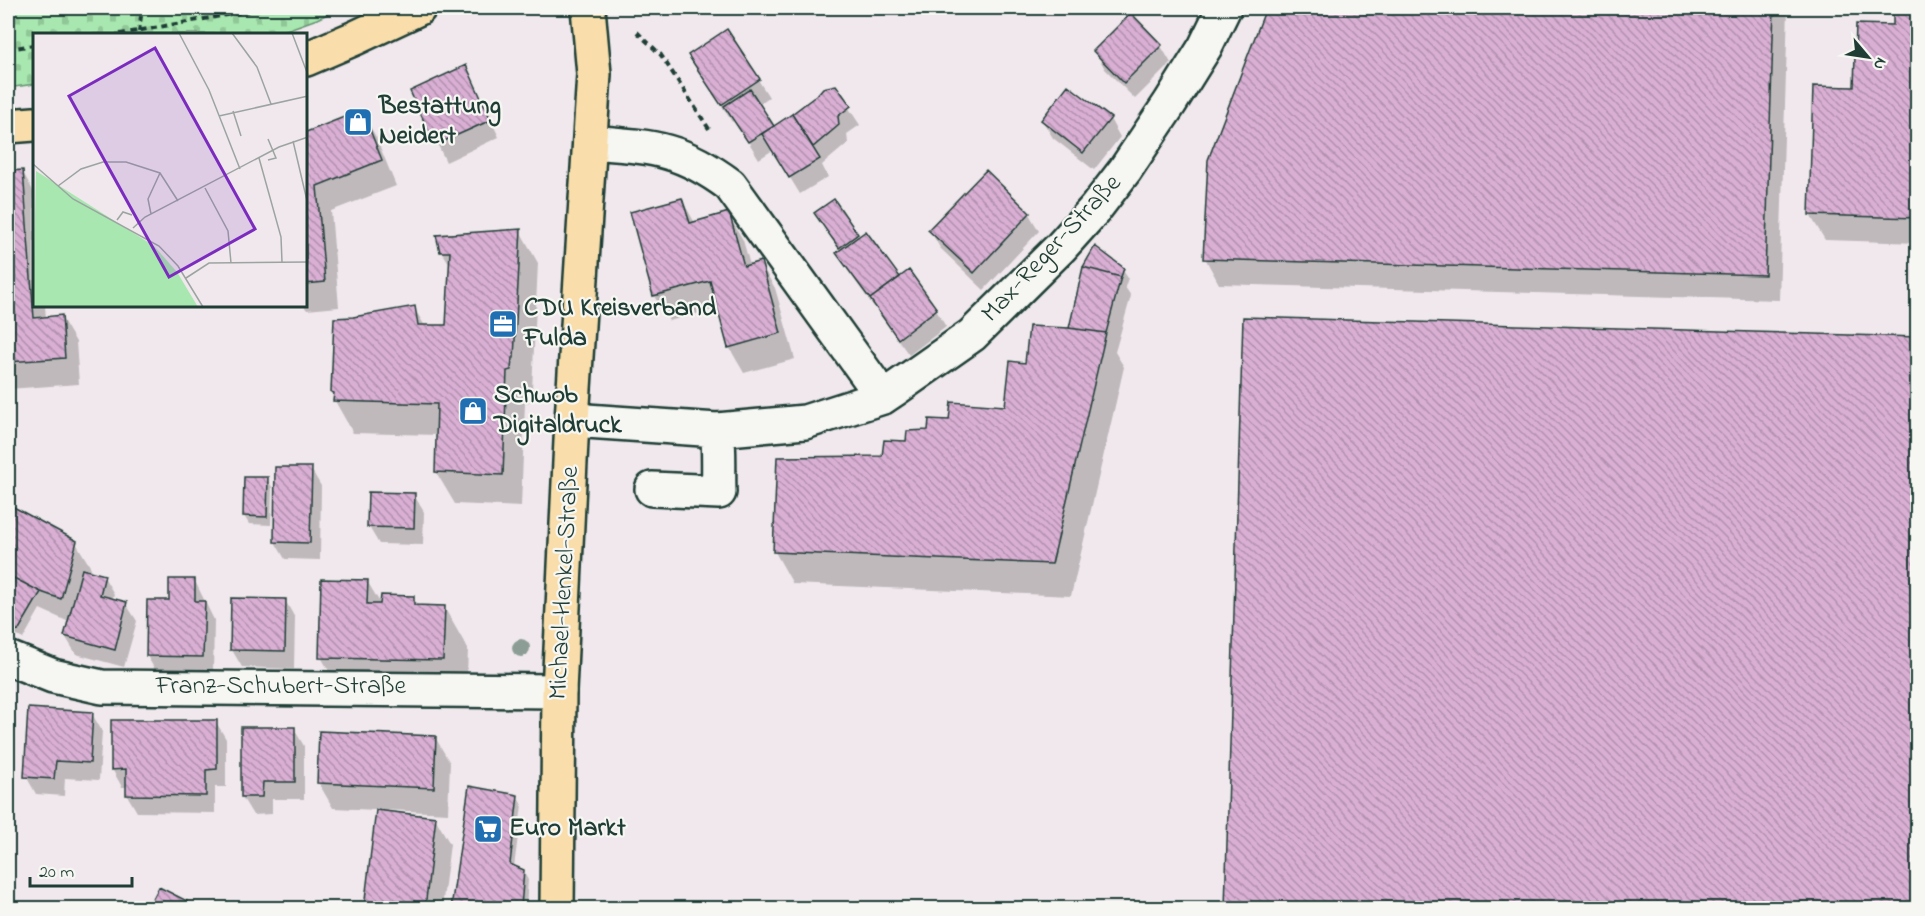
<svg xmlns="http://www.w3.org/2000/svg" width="1925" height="916" font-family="'Indie Flower',sans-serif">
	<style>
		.cemetery { fill: url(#cemetery-stones); stroke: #649272; stroke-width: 1.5 }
		.shadow { fill: #0003 }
		.building { fill: url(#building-back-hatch); stroke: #1f3d34; stroke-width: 1.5 }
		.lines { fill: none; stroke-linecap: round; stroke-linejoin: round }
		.minor-casing { stroke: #1f3d34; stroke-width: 38 }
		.major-casing { stroke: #1f3d34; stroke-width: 38 }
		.path { stroke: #1f3d34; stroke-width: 4; stroke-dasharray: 6 4.5; stroke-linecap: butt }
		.minor { stroke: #f6f6f2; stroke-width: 33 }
		.major { stroke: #f9deab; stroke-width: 33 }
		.tree { fill: #8c9d95 }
		.labels { text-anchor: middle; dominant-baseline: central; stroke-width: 4.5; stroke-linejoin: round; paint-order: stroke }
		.poi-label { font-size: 26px; font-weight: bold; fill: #1f3d34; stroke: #f6f6f2; text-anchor: start }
		.street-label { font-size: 26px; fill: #1f3d34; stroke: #f6f6f2 }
		.inset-road { fill: none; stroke: #9ca4a2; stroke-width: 1.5 }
		.view { fill: #7b2cbf; fill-opacity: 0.15; stroke: #7b2cbf; stroke-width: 3 }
		.inset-edge { fill: none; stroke: #1f3d34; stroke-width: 3 }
	</style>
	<defs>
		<pattern id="cemetery-stones" width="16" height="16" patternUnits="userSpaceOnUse" patternTransform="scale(1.5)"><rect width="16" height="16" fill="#a8e7af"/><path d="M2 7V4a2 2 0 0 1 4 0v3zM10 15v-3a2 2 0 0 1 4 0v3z" fill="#90c797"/></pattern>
		<pattern id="building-back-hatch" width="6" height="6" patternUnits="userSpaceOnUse" patternTransform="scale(1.5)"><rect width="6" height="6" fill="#daafd4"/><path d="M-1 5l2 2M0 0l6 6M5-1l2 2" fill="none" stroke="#b090ad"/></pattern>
	</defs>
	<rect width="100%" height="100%" fill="#f0e8ec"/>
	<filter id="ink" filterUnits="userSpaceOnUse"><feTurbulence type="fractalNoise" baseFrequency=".0167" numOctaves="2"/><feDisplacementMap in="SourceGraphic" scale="12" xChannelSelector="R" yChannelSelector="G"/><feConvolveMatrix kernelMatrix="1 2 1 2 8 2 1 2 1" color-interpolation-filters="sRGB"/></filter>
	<g filter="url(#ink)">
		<!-- cemetery -->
		<path class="cemetery" d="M8 8H340L317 19 275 34H34V84L8 88Z"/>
		<!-- shadow -->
		<path class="shadow" d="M1267 8H1788L1779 300 1219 284 1205 258 1209 160Z
			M1895 8H1918V243L1825 240 1810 215 1855 89 1894 27Z
			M727 31 769 97 758 105 773 128 835 87 860 125 847 134 848 143 822 165 828 177 800 194 773 150 759 159 735 120 732 122 690 55Z
			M1161 46 1171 63 1135 99 1105 69 1095 51Z
			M465 67 499 137 446 162 412 91Z
			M362 112 376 137 396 186 331 211 339 307 307 310 304 306H306V134Z
			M1110 119 1120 137 1094 170 1053 138 1042 120Z
			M22 171 34 192V306H45L46 318 61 317 76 342 79 384 8 389V173Z
			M682 200 695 223 728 214 743 240 750 265 760 263 775 288 795 359 744 373 729 347 719 308 669 321 654 296Z
			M833 201 859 238 900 279 908 272 936 310 946 327 909 355 848 271 838 253 841 251 821 222Z
			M1029 214 1039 231 984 290 940 248 930 230Z
			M520 231 538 263 532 390H530L529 402 525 403 521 507 455 504 436 472 438 435 353 433 335 401 333 392 353 318 414 308 425 326H448L451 266 442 252Z
			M1122 269 1128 278 1125 287 1131 296 1115 352 1124 367 1071 596 793 584 775 552 907 443 950 422 1006 408 1026 364 1070 330Z
			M1245 319 1918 338V908H1226Z
			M8 436 14 447 8 458Z
			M311 469 321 486 320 560 285 559 275 542Z
			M267 479 272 487 271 525 249 524 244 516Z
			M414 495 424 512 423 545 379 544 369 527Z
			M8 506 76 543 91 568 90 573 104 577 114 594 112 600 126 604 137 621 124 667 76 654 65 636 69 622 40 609 23 639 8 631Z
			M195 581 214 620 213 675 157 673 147 656 170 602Z
			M367 581 382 606 413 598 419 607H444L468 649 466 702 345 699 321 657Z
			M285 600 295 618 294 669 242 667 232 650Z
			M92 714 102 731 99 780 65 778 64 796 36 794 26 776Z
			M216 722 226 739V787H215V813L137 812 127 795V787H122L112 769Z
			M294 729 304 746V799H272V814L253 815 242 797Z
			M435 737 450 763 448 813 388 810 387 813 435 818 450 844 442 908H365L377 810 333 808 318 782Z
			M471 788 517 796 522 805 514 867 523 871 528 880 526 908H452Z
			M159 889 186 902 189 908H150Z"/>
		<!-- building -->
		<path class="building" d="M1266 8H1774L1765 275 1203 259 1208 160Z
			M1893 8H1918V218L1809 215 1813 86 1854 87 1856 24 1893 25Z
			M1131 13 1162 45 1124 83 1093 51Z
			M727 29 760 79 721 105 688 55Z
			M466 65 491 120 435 145 410 91Z
			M836 85 851 106 838 116 839 125 813 147 792 114 817 95 823 88Z
			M1068 85 1111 118 1083 153 1041 120Z
			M750 89 774 126 748 142 724 106Z
			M362 110 382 160 317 186 325 282 306 284V132Z
			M792 114 820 159 789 178 762 134Z
			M23 170 34 318 62 315 65 358 8 362V171Z
			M986 170 1030 213 974 273 928 230Z
			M682 198 690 223 729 212 744 266 761 261 781 333 728 348 710 281 653 296 630 212Z
			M834 199 858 234 839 248 814 213Z
			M521 229 514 358H512L511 370 507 371 503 475 435 472 437 404 333 401 334 393 331 392 334 318 353 317 415 306 418 325H446L450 252H440L436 235Z
			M866 231 900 277 870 299 836 253Z
			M1095 246 1124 268 1121 277 1083 267Z
			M1083 267 1121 277 1106 333 1069 328Z
			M909 270 937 309 898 339 870 299Z
			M1243 317 1918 337V908H1225Z
			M1029 326 1069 328 1106 333 1052 564 773 552 777 457 882 456 884 440 906 441 907 431 928 430 929 419 949 420 951 402 1005 406 1010 361 1025 363Z
			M275 467H312L310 543 274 542Z
			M244 477H268L267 517 243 516Z
			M368 492 415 493 414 528 367 527Z
			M8 504 77 541 61 599 41 592 8 575Z
			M82 569 105 575 100 595 127 602 115 650 64 636Z
			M8 575 41 592 18 631 8 626Z
			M169 579H195V601H205L203 657 146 656 147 600H169Z
			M321 579 368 580 367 604H380L381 595 414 596V605L445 606 443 660 319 658Z
			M231 598 286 599 285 651 230 650Z
			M28 708 93 712 90 763 56 761 54 779 24 777Z
			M111 720H217V769L206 770V796L126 795V769L111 770Z
			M241 727H295V782H263L262 797H241Z
			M319 731 436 736 434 788 317 783Z
			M469 786 518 795 510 864 524 870 521 908H451Z
			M376 810 436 817 425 908H364Z
			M159 887 187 901 183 908H148Z"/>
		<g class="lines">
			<!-- minor casing -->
			<g class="minor-casing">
				<path id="minor" d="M590 142C651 147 679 147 730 185L883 397
					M572 420 717 430 805 422 883 397 895 389 972 335 1061 247 1095 209 1125 170 1170 103 1205 47 1224 8
					M652 489 719 492C718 471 720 450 717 430
					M8 658 53 676 102 687 559 691"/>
			</g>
			<!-- major casing -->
			<g class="major-casing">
				<path id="major" d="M306 59 355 38 419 8
					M8 126 34 124
					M557 908 559 691 572 420 594 74 588 8"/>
			</g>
			<!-- path -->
			<path class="path" d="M139 32 142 8
				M637 32 661 55 711 132
				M120 34 266 8
				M8 49 34 45"/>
			<!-- minor -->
			<use href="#minor" class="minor"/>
			<!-- major -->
			<use href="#major" class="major"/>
		</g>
		<!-- trees -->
		<circle class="tree" cx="521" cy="648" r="9"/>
	</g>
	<!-- icons -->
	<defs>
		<g id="shop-square" transform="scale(1.5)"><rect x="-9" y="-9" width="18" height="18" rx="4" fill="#1f6fb2" stroke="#f6f6f2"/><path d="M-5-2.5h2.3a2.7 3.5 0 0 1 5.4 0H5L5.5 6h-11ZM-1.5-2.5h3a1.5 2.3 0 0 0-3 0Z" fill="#fff"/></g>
		<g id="office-square" transform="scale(1.5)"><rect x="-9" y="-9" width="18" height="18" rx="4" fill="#1f6fb2" stroke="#f6f6f2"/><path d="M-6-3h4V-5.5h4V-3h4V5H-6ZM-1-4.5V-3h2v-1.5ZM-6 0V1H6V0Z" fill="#fff"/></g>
		<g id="supermarket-square" transform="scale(1.5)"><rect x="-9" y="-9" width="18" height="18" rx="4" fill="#1f6fb2" stroke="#f6f6f2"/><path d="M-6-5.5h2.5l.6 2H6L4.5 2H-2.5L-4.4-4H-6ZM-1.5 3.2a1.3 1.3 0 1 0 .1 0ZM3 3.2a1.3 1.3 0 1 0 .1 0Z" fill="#fff"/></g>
	</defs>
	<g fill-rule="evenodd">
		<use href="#shop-square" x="358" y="122"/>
		<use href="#office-square" x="503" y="324"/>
		<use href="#shop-square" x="473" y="411"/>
		<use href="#supermarket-square" x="488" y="829"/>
	</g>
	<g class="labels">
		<!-- poi labels -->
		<g class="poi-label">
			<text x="379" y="107">Bestattung<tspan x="379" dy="30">Neidert</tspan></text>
			<text x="524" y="309">CDU Kreisverband<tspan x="524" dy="30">Fulda</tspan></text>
			<text x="494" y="396">Schwob<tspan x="494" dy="30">Digitaldruck</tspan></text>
			<text x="509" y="829">Euro Markt</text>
		</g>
		<!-- street labels -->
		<g class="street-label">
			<text transform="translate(1052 249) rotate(-47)">Max-Reger-Straße</text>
			<text transform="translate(565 583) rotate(-87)">Michael-Henkel-Straße</text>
			<text x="281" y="687">Franz-Schubert-Straße</text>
		</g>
	</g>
	<!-- overview -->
	<g transform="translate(33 33)">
		<rect width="274" height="274" fill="#f0e8ec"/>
		<path d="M3 138 121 213 144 239 165 274H0Z" fill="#a8e7af"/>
		<path class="inset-road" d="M146 0 176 57 207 136M199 0 224 34 238 71M259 0 275 42M200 78 208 103M186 83 275 63M260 108 275 172M226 125 248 204 249 229M235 127 243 125 235 106M0 131 40 166 126 213 145 233 170 274M25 153 48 136 70 129H93L127 140 145 168M172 155 195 198 198 230M118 181 115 166 127 140M84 187 90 179 99 182M100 195 112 184 246 114 275 104M153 245 176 230 275 229"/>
		<path class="view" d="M122 15 222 196 136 244 36 63Z"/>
		<rect width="274" height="274" class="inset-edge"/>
	</g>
	<!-- margin -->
	<rect width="1925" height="916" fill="none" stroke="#f6f6f2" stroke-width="30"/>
	<rect x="15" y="15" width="1895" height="886" fill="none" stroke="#1f3d34" stroke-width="2" filter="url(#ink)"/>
	<!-- north arrow -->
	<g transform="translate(1868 57) rotate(119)" stroke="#f6f6f2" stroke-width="4.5" paint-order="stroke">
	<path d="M0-4.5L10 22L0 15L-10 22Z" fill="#1f3d34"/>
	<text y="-9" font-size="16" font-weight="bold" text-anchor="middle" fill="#1f3d34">N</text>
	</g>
	<!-- scale -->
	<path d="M30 877v9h102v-9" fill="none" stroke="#1f3d34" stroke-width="3"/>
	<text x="39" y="877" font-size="18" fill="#1f3d34" stroke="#f6f6f2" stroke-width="4.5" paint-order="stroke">20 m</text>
</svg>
